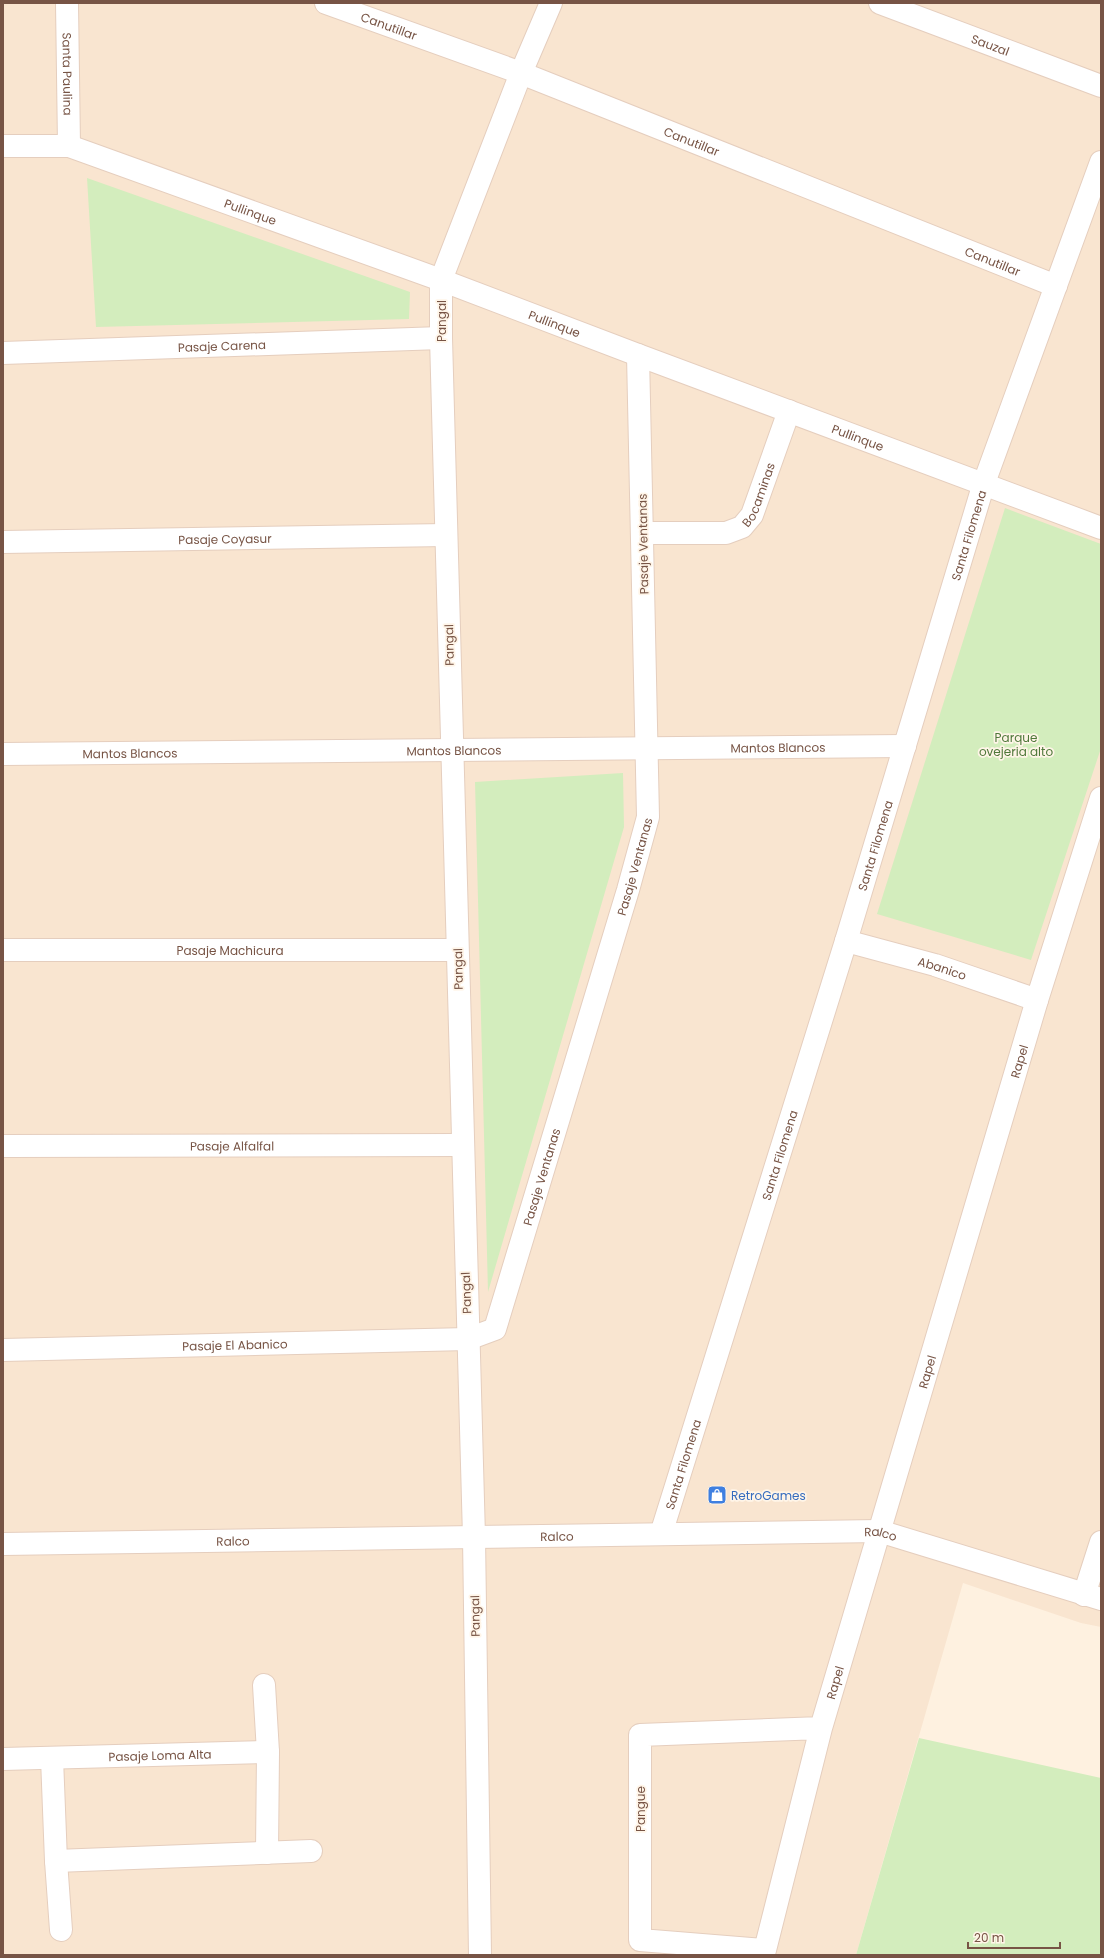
<svg xmlns="http://www.w3.org/2000/svg" width="1104" height="1958" font-family="Poppins,sans-serif">
	<style>
		.residential { fill: #f9e5d0 }
		.green { fill: #d3edbd }
		.lines { fill: none; stroke-linecap: round; stroke-linejoin: round }
		.minor-casing { stroke: #e5cebe; stroke-width: 24 }
		.minor { stroke: #fff; stroke-width: 22 }
		.labels { text-anchor: middle; dominant-baseline: central; stroke-width: 3.5; stroke-linejoin: round; paint-order: stroke }
		.street-label { font-size: 12px; fill: #775445; stroke: #fff5e8 }
		.park-label { font-size: 12px; fill: #4f783a; stroke: #fff5e8 }
		.shop-label { font-size: 12px; fill: #366cbe; stroke: #fff5e8; text-anchor: start }
	</style>
	<rect width="100%" height="100%" fill="#fef1e0"/>
	<!-- residential -->
	<path class="residential" d="M3 3H1101V1627L1081 1623 963 1583 856 1955H3Z"/>
	<!-- green -->
	<path class="green" d="M87 178 410 292 409 319 96 327Z
		M1005 508 1101 544V748L1031 960 877 914Z
		M623 773 624 827 488 1292 475 782Z
		M919 1738 1101 1778V1955H856Z"/>
	<g class="lines">
		<!-- minor casing -->
		<g class="minor-casing">
			<g id="minor">
				<path id="s1" d="M67 3 69 146"/>
				<path id="s2" d="M326 3 521 73 1056 286"/>
				<path id="s3" d="M880 3 1101 86"/>
				<path id="s4" d="M3 146H69L441 280 638 355 1101 528"/>
				<path id="s5" d="M3 353 441 338"/>
				<path id="s6" d="M643 533H726L742 527 752 515 789 411"/>
				<path id="s7" d="M3 542 446 535"/>
				<path id="s8" d="M3 754 905 746"/>
				<path id="s9" d="M846 941 935 965 1037 1000"/>
				<path id="s10" d="M3 950H457"/>
				<path id="s11" d="M3 1146 462 1145"/>
				<path id="s12" d="M3 1350 468 1339 495 1329 628 890 648 817 638 355"/>
				<path id="s13" d="M661 1534 846 941 984 483 1101 162"/>
				<path id="s14" d="M3 1544 879 1531 1101 1599"/>
				<path d="M1084 1595 1101 1542"/>
				<path d="M264 1685 268 1752 267 1853"/>
				<path id="s15" d="M821 1728 640 1735V1940L765 1950 821 1728 1037 1000 1101 798"/>
				<path d="M52 1758 56 1861 61 1930"/>
				<path id="s16" d="M3 1759 268 1752"/>
				<path d="M56 1861 311 1851"/>
				<path d="M480 1955 474 1537 441 338V280L521 73 551 3"/>
			</g>
		</g>
		<!-- minor -->
		<use href="#minor" class="minor"/>
	</g>
	<!-- icons -->
	<defs>
		<g id="shop-square" transform="scale(1)"><rect x="-9" y="-9" width="18" height="18" rx="4" fill="#3f7fe0" stroke="#fff5e8"/><path d="M-5-2.5h2.3a2.7 3.5 0 0 1 5.4 0H5L5.5 6h-11ZM-1.5-2.5h3a1.5 2.3 0 0 0-3 0Z" fill="#fff"/></g>
	</defs>
	<g fill-rule="evenodd">
		<use href="#shop-square" x="717" y="1495"/>
	</g>
	<g class="labels">
		<!-- street labels -->
		<g class="street-label">
			<text stroke="none"><textPath href="#s2" startOffset="67">Canutillar</textPath></text>
			<text stroke="none"><textPath href="#s3" startOffset="118">Sauzal</textPath></text>
			<text stroke="none"><textPath href="#s1" startOffset="71">Santa Paulina</textPath></text>
			<text stroke="none"><textPath href="#s2" startOffset="391">Canutillar</textPath></text>
			<text stroke="none"><textPath href="#s4" startOffset="259">Pullinque</textPath></text>
			<text stroke="none"><textPath href="#s2" startOffset="715">Canutillar</textPath></text>
			<text transform="translate(441 321) rotate(-90)">Pangal</text>
			<text stroke="none"><textPath href="#s4" startOffset="583">Pullinque</textPath></text>
			<text stroke="none"><textPath href="#s5" startOffset="219">Pasaje Carena</textPath></text>
			<text stroke="none"><textPath href="#s4" startOffset="907">Pullinque</textPath></text>
			<text stroke="none"><textPath href="#s6" startOffset="137">Bocaminas</textPath></text>
			<text stroke="none"><textPath href="#s13" startOffset="1045">Santa Filomena</textPath></text>
			<text stroke="none"><textPath href="#s7" startOffset="222">Pasaje Coyasur</textPath></text>
			<text transform="translate(643 544) rotate(-91)">Pasaje Ventanas</text>
			<text transform="translate(449 645) rotate(-91)">Pangal</text>
			<text stroke="none"><textPath href="#s8" startOffset="775">Mantos Blancos</textPath></text>
			<text stroke="none"><textPath href="#s8" startOffset="451">Mantos Blancos</textPath></text>
			<text stroke="none"><textPath href="#s8" startOffset="127">Mantos Blancos</textPath></text>
			<text stroke="none"><textPath href="#s13" startOffset="721">Santa Filomena</textPath></text>
			<text stroke="none"><textPath href="#s12" startOffset="977">Pasaje Ventanas</textPath></text>
			<text stroke="none"><textPath href="#s10" startOffset="227">Pasaje Machicura</textPath></text>
			<text stroke="none"><textPath href="#s9" startOffset="100">Abanico</textPath></text>
			<text transform="translate(458 969) rotate(-91)">Pangal</text>
			<text stroke="none"><textPath href="#s15" startOffset="1436">Rapel</textPath></text>
			<text stroke="none"><textPath href="#s11" startOffset="229">Pasaje Alfalfal</textPath></text>
			<text stroke="none"><textPath href="#s13" startOffset="397">Santa Filomena</textPath></text>
			<text stroke="none"><textPath href="#s12" startOffset="653">Pasaje Ventanas</textPath></text>
			<text transform="translate(466 1293) rotate(-92)">Pangal</text>
			<text stroke="none"><textPath href="#s12" startOffset="232">Pasaje El Abanico</textPath></text>
			<text stroke="none"><textPath href="#s15" startOffset="1112">Rapel</textPath></text>
			<text stroke="none"><textPath href="#s13" startOffset="73">Santa Filomena</textPath></text>
			<text stroke="none"><textPath href="#s14" startOffset="878">Ralco</textPath></text>
			<text stroke="none"><textPath href="#s14" startOffset="554">Ralco</textPath></text>
			<text stroke="none"><textPath href="#s14" startOffset="230">Ralco</textPath></text>
			<text transform="translate(475 1616) rotate(-91)">Pangal</text>
			<text stroke="none"><textPath href="#s15" startOffset="788">Rapel</textPath></text>
			<text stroke="none"><textPath href="#s16" startOffset="157">Pasaje Loma Alta</textPath></text>
			<text transform="translate(640 1809) rotate(-90)">Pangue</text>
		</g>
		<!-- park labels -->
		<g class="park-label">
			<text x="1016" y="737">Parque<tspan x="1016" dy="14">ovejeria alto</tspan></text>
		</g>
		<!-- shop labels -->
		<g class="shop-label">
			<text x="731" y="1495">RetroGames</text>
		</g>
	</g>
	<!-- border -->
	<rect width="1104" height="1958" fill="none" stroke="#775445" stroke-width="8"/>
	<!-- scale -->
	<path d="M968 1942v6h92v-6" fill="none" stroke="#775445" stroke-width="2"/>
	<text x="974" y="1942" font-size="12" fill="#775445" stroke="#fff5e8" stroke-width="3" paint-order="stroke">20 m</text>
</svg>
